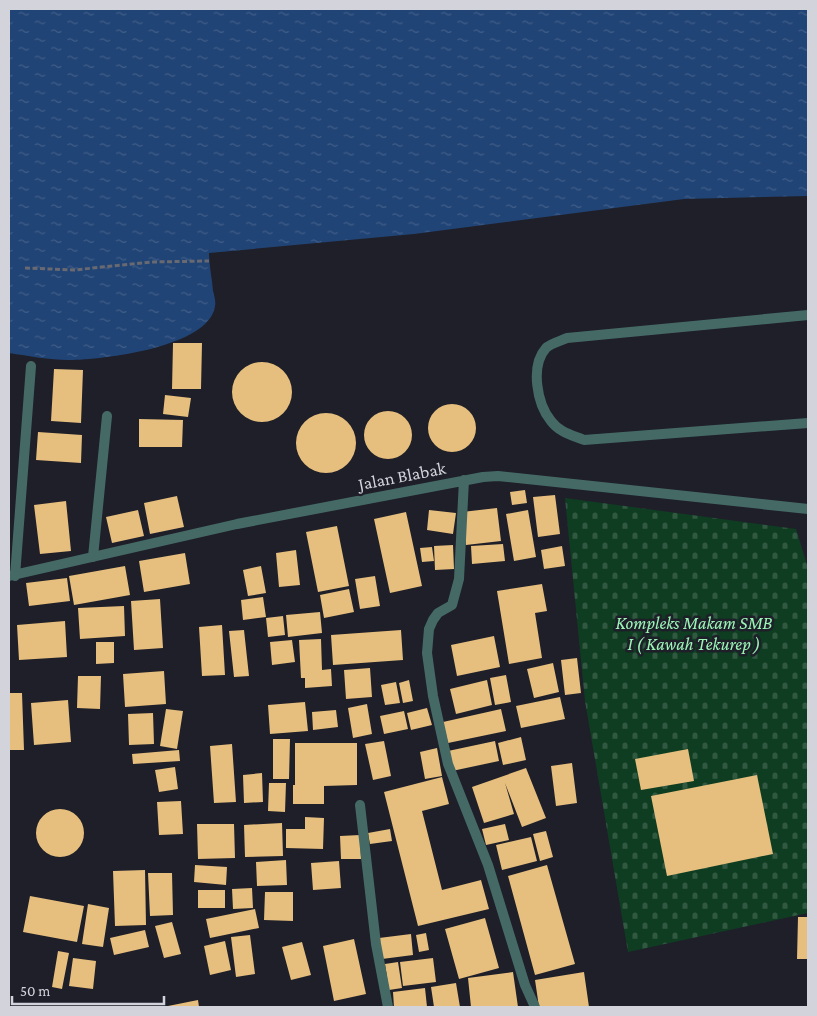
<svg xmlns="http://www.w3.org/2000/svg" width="817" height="1016" font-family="'Crimson Pro',serif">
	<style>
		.cemetery { fill: url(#cemetery-stones) }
		.water { fill: url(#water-ripples) }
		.building { fill: #e6be7d }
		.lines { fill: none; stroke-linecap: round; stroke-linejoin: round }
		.path { stroke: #686971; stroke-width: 3; stroke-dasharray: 5 2.5; stroke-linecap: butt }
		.lane { stroke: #456a66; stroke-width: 10 }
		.street { stroke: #456a66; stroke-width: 10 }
		.labels { text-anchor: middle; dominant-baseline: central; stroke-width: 5; stroke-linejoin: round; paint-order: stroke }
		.street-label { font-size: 18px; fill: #d3d4db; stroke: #1e1f29 }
		.park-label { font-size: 18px; font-style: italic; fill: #9cf7b7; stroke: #1e1f29 }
	</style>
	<defs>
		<pattern id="cemetery-stones" width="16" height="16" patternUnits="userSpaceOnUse" patternTransform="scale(1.25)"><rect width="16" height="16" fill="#0f3d21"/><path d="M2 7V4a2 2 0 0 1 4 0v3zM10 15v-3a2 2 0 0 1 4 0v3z" fill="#315841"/></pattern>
		<pattern id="water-ripples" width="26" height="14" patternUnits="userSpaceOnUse" patternTransform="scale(1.25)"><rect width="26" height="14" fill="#214476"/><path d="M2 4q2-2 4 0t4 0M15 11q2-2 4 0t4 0" fill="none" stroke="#405e89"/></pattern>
	</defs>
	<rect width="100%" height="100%" fill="#1e1f29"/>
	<!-- cemetery -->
	<path class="cemetery" d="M565 498 796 529 808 568V913L628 952 585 701Z"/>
	<!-- water -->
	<path class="water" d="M9 9H808V196L684 199 414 234 209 253C209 265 212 278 213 291 214 295 216 301 215 306 210 347 102 360 69 360 49 360 29 356 9 353Z"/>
	<!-- building -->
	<path class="building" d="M173 343H202L201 389H172Z
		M232 392a30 30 0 1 1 60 0a30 30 0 1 1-60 0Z
		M54 369 83 370 81 423 51 421Z
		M165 395 191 398 188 417 163 414Z
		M428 428a24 24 0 1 1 48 0a24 24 0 1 1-48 0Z
		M364 435a24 24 0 1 1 48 0a24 24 0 1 1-48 0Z
		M296 443a30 30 0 1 1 60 0a30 30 0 1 1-60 0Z
		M139 419 183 420 182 447H139Z
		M38 432 82 435 81 463 36 460Z
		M525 490 527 503 512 505 510 492Z
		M555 495 560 534 538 537 533 497Z
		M177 496 184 527 150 534 144 503Z
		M66 501 71 551 40 554 34 505Z
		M497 508 501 541 466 545 462 512Z
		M138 510 144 536 112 543 106 517Z
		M429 510 456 513 453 534 427 530Z
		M528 510 536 557 514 561 506 514Z
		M406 512 422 586 390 593 374 519Z
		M337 526 349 586 318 592 306 532Z
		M503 544 505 561 472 564 471 546Z
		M453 545 454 569 435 570 434 546Z
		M562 546 565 566 544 569 541 550Z
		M432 547 434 561 422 562 420 548Z
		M296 550 300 585 279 587 276 553Z
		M185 553 190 584 144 592 139 561Z
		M125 566 130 595 74 605 69 576Z
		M261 566 266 593 248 596 243 570Z
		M375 576 380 606 360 609 355 579Z
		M67 578 70 601 29 606 26 583Z
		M542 584 547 611 535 613 542 658 509 664 497 591Z
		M349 589 354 612 324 618 320 595Z
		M263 597 266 617 243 620 241 600Z
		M160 599 163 648 134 650 131 601Z
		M124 606 125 636 80 639 78 608Z
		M320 612 322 633 288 637 286 615Z
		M283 616 285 635 268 637 266 618Z
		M65 621 67 657 19 660 17 625Z
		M222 625 225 675 202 676 199 627Z
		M244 630 249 676 234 677 229 631Z
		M401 630 403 660 333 665 331 635Z
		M494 636 500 667 457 676 451 645Z
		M321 639 322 670 331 669 332 686 305 688V678H301L299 640Z
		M292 640 295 662 272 665 270 642Z
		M96 642H114V663L96 664Z
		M577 658 581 693 565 695 561 660Z
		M553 663 559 692 534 698 527 669Z
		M370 668 372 697 346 699 344 670Z
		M164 671 166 704 125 707 123 674Z
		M506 675 511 702 495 705 490 678Z
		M78 676H101L100 709 77 708Z
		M409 680 413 701 403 703 399 683Z
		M487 680 492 705 456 714 450 689Z
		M396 682 400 703 385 705 381 685Z
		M9 693H22L24 750H9Z
		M560 697 565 719 521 728 516 706Z
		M68 700 71 742 34 745 31 703Z
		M305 702 308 731 270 734 268 705Z
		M367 704 372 734 353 738 348 708Z
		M427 708 432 725 411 730 407 713Z
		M166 709 183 711 177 749 160 746Z
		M501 709 506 731 448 743 443 722Z
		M336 710 338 727 313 730 312 712Z
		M404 711 408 729 384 734 380 716Z
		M153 713 154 744 129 745 128 714Z
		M521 737 526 760 503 765 498 743Z
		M273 739H290L289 779H273Z
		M384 741 391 776 373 780 365 744Z
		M495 741 499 761 452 771 448 751Z
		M295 743H357V785L324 786V804H293V785H295Z
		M232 744 236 802 214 803 210 746Z
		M437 748 442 776 425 779 420 752Z
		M688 749 694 781 641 790 635 759Z
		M179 750 180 761 133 764 132 754Z
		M572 763 577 803 556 806 551 766Z
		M175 767 178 789 159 792 155 770Z
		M526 768 546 818 522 827 505 783 514 814 484 823 472 787Z
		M262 773 263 802 244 803 243 775Z
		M757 775 773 854 667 876 651 796Z
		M442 777 449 804 422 811 442 890 481 880 489 909 418 926 384 792Z
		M269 783H286L285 812 268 811Z
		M181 801 183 834 159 835 157 802Z
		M36 833a24 24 0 1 1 48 0a24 24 0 1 1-48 0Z
		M305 817 324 818 323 849 286 848V829H305Z
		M282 823 283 856 245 857 244 825Z
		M197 824H234L235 858 198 859Z
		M505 824 509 840 486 845 482 829Z
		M390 829 392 841 370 844 368 833Z
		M546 831 553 857 540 861 533 834Z
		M360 835 361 859H341L340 836Z
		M531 837 537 861 502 870 496 845Z
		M286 860 287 885 257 886 256 862Z
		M339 861 341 888 313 890 311 863Z
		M195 865 227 867 226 885 194 882Z
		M547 865 575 964 535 975 508 876Z
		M145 870 146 925 115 926 113 871Z
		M148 873H172L173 915 150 916Z
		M252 888 253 908 233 909 232 889Z
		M198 890H225V908H198Z
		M265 892H293V921L264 920Z
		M30 896 84 906 77 942 23 932Z
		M88 904 109 908 103 947 82 944Z
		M255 909 259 928 210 938 206 919Z
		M798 917H808V959H797Z
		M485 918 499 968 459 979 445 929Z
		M172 922 181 954 164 958 155 926Z
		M145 930 149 947 114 955 110 938Z
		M426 933 429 950 419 952 416 935Z
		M411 934 413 955 382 959 379 938Z
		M250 935 255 974 236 977 231 937Z
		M354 939 366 994 334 1001 323 946Z
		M225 941 231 970 210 975 204 946Z
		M302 942 311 975 291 980 282 947Z
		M58 951 69 953 62 989 52 987Z
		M73 958 96 961 93 989 69 986Z
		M433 958 436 982 403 986 400 962Z
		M398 962 402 988 389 990 385 964Z
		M513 972 518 1007H471L468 978Z
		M584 972 589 1007H539L535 980Z
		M456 983 460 1007H434L431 987Z
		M425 988 427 1007H394L393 992Z
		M198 1000 199 1007H169L168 1006Z"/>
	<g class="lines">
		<!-- path -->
		<path class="path" d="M25 268 74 270 152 262 209 261"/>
		<!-- lane -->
		<path class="lane" d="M808 315 567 338C561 341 551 343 546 348 530 366 537 404 551 421 559 432 572 435 584 440L808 423
			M93 557 107 416
			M360 805 376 944 388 1007"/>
		<!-- street -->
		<path class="street" d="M464 480 459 579 452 605 438 613 433 620 429 629 427 653 433 696 448 764 488 865 525 985 535 1007
			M9 576 237 524 483 477 498 476 808 509
			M15 576 31 366"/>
	</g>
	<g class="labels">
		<!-- street labels -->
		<g class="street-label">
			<text transform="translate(402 476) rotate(-11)">Jalan Blabak</text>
		</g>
		<!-- park labels -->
		<g class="park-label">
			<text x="694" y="623">Kompleks Makam SMB<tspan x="694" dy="21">I ( Kawah Tekurep )</tspan></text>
		</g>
	</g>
	<!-- border -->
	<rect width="817" height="1016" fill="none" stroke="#d3d4db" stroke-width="20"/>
	<!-- scale -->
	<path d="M12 996v8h152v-8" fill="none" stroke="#d3d4db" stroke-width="2.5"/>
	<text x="20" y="996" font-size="15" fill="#d3d4db" stroke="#1e1f29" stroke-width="4" paint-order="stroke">50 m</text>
</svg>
